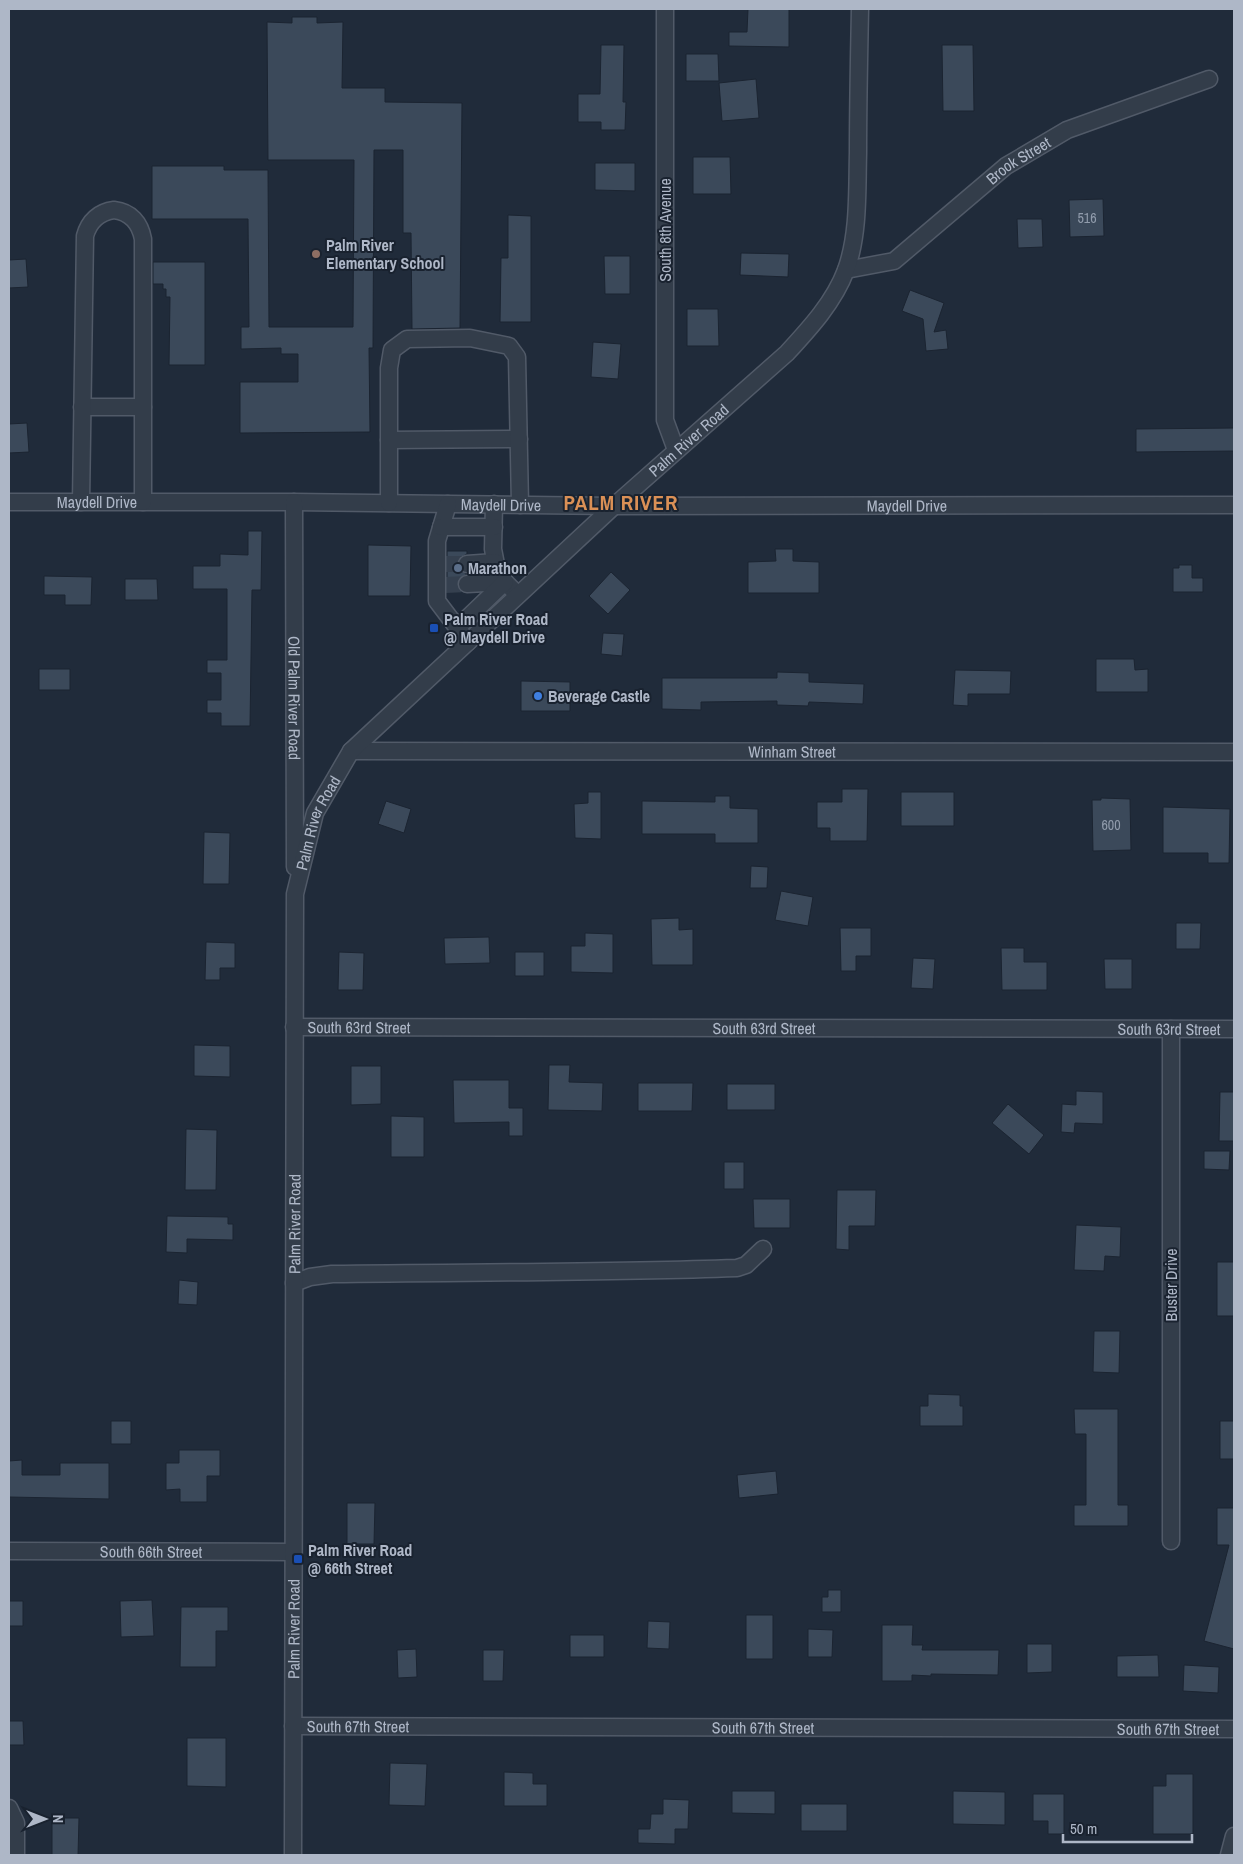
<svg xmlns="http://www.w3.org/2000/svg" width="1243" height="1864" font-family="'Archivo Narrow',sans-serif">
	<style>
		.building { fill: #3b495a; stroke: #1b2431 }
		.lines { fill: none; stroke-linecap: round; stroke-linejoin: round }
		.minor-tunnel { stroke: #35404f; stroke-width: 16; stroke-dasharray: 16 8; stroke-linecap: butt }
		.minor-casing { stroke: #515a68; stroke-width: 19 }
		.minor { stroke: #333d4a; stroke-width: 16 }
		.education-dot { fill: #8d6e63; stroke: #19222f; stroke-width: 2 }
		.service-dot { fill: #5c6f8a; stroke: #19222f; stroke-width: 2 }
		.transit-dot { fill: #1a4fb4; stroke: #19222f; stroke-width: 2 }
		.shop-dot { fill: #3f7fe0; stroke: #19222f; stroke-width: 2 }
		.labels { text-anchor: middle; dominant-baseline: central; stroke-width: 4; stroke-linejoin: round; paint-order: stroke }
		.number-label { font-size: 14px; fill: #919cac }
		.street-label { font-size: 16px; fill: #aeb7c7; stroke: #19222f }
		.poi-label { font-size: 16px; font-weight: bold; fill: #aeb7c7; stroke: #19222f; text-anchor: start }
		.district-label { font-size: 21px; font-weight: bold; letter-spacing: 1px; fill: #da9056; stroke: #19222f }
	</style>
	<rect width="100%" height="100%" fill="#202b3a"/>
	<!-- building -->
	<path class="building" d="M748 9H789V47L729 46V32H747Z
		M292 17H317V23L343 22 342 88H385V102L462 103 460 328 412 329 411 233H403V150H374L373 348H369L370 432 240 433V382H298V354H281V348L241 349V327H249L248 219H152V166H224V170H268L269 327H353L354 160H268L267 22 292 23Z
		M601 45H624L623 102H626L625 130H601V122H578V94H600Z
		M942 45H973L974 111H943Z
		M686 54H718L719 81H686Z
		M756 79 759 118 722 121 719 83Z
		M693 157H730L731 194H693Z
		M595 163H635V191L595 190Z
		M1103 199 1104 236 1070 237 1069 200Z
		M508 215 531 216V322H500L501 258H508Z
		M1017 219H1042L1043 247 1018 248Z
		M741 253 789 254 788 277 740 275Z
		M604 256H630V294H605Z
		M26 259 28 287 9 288V260Z
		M153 262H205V365H169L170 297H166V289H163V284H153Z
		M910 290 944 303 934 332 946 330 948 349 926 351 923 319 902 311Z
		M687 309H718L719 346H687Z
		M593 342 621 344 618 379 591 377Z
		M27 423 29 452 9 453V424Z
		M1234 428V451L1136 452V429Z
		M248 531H262L261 590H252L250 726H221V713H207V700H221V673H207V660H227V589H193V566H220V554L248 555Z
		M368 545 411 546 410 596H368Z
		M775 549H793V561L819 562V593H748V562L776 561Z
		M447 551H467V554L458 559 457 564 459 570 467 574 458 580 459 590H447Z
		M1179 565H1192V578H1203V592H1173V568H1179Z
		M611 572 630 590 608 614 589 596Z
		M44 576 92 577 91 605H65V595H44Z
		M125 579H157L158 600H125Z
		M603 633 624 634 622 656 601 654Z
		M1096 659H1134L1135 670 1148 669V692H1096Z
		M39 669H70V690H39Z
		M955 670 1011 671 1010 694H968V706L953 705Z
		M777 672 809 673V682L864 684 863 704 809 702 808 706 777 705V701L701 702V710L662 709V678H777Z
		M521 681 570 682V711H521Z
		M842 789H868L867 841H830V828H817V802H842Z
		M588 792H601V839L575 838 574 804 588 803Z
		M901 792H954V826H901Z
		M715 796H730V808L758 809V843H715V834H642V801L715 802Z
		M1101 798 1130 799 1131 850 1093 851 1092 800H1101Z
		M386 801 411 809 404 833 378 824Z
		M1163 807 1230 809 1229 863H1208V853H1163Z
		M204 832 230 833 229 884H203Z
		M751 866 768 867 767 888H750Z
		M781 891 813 897 808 926 775 920Z
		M679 918V930L693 929V965H652L651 919Z
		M1176 923H1201L1200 949H1176Z
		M840 928H871V956H856V971H841Z
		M585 933 613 934V973L571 972V946H585Z
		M489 937 490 963 445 964 444 938Z
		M206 942 235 943V968H220V980H205Z
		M1001 948H1024V962H1047V990H1002Z
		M339 952 364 953 363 990H338Z
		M515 952H544V976H515Z
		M913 958 935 959 933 989 911 988Z
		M1104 959H1132V989H1105Z
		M194 1045 230 1046V1077L194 1076Z
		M549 1065H570L569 1082 603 1083 602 1111 548 1110Z
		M351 1066H381V1104L351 1105Z
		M453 1080H509V1108H523V1136H509V1122L454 1123Z
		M638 1083H693L692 1111H638Z
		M727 1084H775V1110H727Z
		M1076 1091 1103 1092V1124L1075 1123 1074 1133 1061 1132 1062 1104 1076 1105Z
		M1220 1092H1234V1141H1219Z
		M1008 1104 1044 1135 1029 1154 992 1123Z
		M391 1116 424 1117V1157H391Z
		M186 1129 217 1130 216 1190H185Z
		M1204 1151H1230L1229 1170 1204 1169Z
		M724 1162H744V1189H724Z
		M837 1190H876L875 1226H849V1250L836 1249Z
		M753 1199H790V1228H754Z
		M167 1216 228 1217V1224H233V1240L187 1239V1253L166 1252Z
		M1076 1225 1121 1227 1120 1257 1105 1256 1104 1271 1074 1270Z
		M1217 1262H1234V1316H1217Z
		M179 1280 198 1282 197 1305 178 1304Z
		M1094 1331H1120L1119 1373 1093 1372Z
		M928 1394 960 1395V1406H963V1426H920V1406H928Z
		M1074 1409H1118V1505H1128V1526H1074V1505H1086V1434H1075Z
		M111 1421H131V1444H111Z
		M1220 1421H1234V1459H1220Z
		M179 1450H220V1476H207V1502H180V1489L166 1490V1463H179Z
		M22 1460V1475H60V1463H109V1499L9 1497V1461Z
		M776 1471 778 1494 739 1498 737 1475Z
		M347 1503H375L374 1544H347Z
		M1217 1508H1234V1649L1204 1641 1229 1545H1217Z
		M828 1590H841V1612H822V1597H828Z
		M152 1600 154 1636 121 1637 120 1601Z
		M9 1601H23V1626H9Z
		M181 1607H228V1631H216V1667H180Z
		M746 1615H773V1659H746Z
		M648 1621 670 1622 669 1649 647 1648Z
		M882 1625H913L912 1645H923L922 1650H999L998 1675 931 1674V1676L912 1675V1681H882Z
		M808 1629 833 1630 832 1657H808Z
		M570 1635H604V1657H570Z
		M1027 1644H1052V1672L1027 1673Z
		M416 1649 417 1677 398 1678 397 1650Z
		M483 1650H504L503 1681H483Z
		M1158 1655 1159 1677H1117V1656Z
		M1184 1665 1219 1667 1218 1693 1183 1691Z
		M9 1721H23L24 1745H9Z
		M187 1738H226V1787L187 1786Z
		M390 1763 427 1764 425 1806 389 1805Z
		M504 1772 533 1773V1784H547V1806H504Z
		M1166 1774H1193V1834H1153V1786H1166Z
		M732 1791H775V1814L732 1813Z
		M953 1791 1005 1792V1825L953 1824Z
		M1033 1794H1064V1834H1048V1821H1033Z
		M663 1799 689 1800 688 1829H675V1844L638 1843V1829H650L651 1814H663Z
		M801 1804H847V1831H801Z
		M52 1818H79L78 1855H52Z"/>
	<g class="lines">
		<!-- minor-tunnel -->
		<path class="minor-tunnel" d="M445 564H467
			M445 585 467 584"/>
		<!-- minor casing -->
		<g class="minor-casing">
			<g id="minor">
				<path d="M665 9V420L676 450"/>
				<path id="s1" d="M846 270 894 261 1006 166 1067 130 1209 79"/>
				<path d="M82 407H143"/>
				<path d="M389 440 519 439"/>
				<path id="s2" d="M9 502H294L614 506 1234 505"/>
				<path d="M81 502 85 236C89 221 99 212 114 210 131 212 140 223 143 239V502"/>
				<path id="s3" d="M294 502 295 867"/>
				<path d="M389 503V368L392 350 407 339 470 338 509 346 517 357 520 505"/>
				<path d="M448 504 437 541V601L468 642"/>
				<path d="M494 504 493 549 498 575 518 595"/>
				<path d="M441 527H494"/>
				<path d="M467 564 495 562"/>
				<path d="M467 584 505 582"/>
				<path d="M457 628 505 582"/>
				<path id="s4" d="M351 751 1234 752"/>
				<path id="s5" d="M294 1027 1234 1029"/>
				<path d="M294 1283 310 1277 332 1274C467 1272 602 1273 737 1268L746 1265 763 1249"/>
				<path d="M1171 1541V1029"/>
				<path id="s6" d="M9 1551 293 1552"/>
				<path id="s7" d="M293 1726 1234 1729"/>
				<path d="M9 1808 16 1823V1855"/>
				<path id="s8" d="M293 1855 295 894 315 813 351 751 614 506 787 353C810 328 834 302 846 270 859 234 857 191 858 153 858 105 859 57 860 9"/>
				<path d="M1229 1855 1234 1836"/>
			</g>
		</g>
		<!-- minor -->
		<use href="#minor" class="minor"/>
	</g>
	<!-- markers -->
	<circle class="education-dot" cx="316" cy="254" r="5"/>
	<circle class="service-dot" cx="458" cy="568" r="5"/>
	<g class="transit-dot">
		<rect x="429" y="623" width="10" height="10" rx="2.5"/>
		<rect x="293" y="1554" width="10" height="10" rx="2.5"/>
	</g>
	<circle class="shop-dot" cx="538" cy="696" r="5"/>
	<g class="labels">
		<!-- number labels -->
		<g class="number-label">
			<text x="1087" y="218">516</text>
			<text x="1111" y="825">600</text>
		</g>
		<!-- street labels -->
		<g class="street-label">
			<text stroke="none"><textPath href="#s1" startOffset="209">Brook Street</textPath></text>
			<text transform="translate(665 230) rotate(-90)">South 8th Avenue</text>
			<text stroke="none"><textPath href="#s8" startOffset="1575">Palm River Road</textPath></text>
			<text stroke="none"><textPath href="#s2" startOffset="88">Maydell Drive</textPath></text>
			<text stroke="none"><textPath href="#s2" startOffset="492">Maydell Drive</textPath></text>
			<text stroke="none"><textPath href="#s2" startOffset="898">Maydell Drive</textPath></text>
			<text stroke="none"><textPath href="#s3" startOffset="196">Old Palm River Road</textPath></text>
			<text stroke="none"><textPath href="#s4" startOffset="441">Winham Street</textPath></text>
			<text stroke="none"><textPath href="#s8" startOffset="1036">Palm River Road</textPath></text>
			<text stroke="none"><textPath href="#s5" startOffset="65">South 63rd Street</textPath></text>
			<text stroke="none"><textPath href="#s5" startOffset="470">South 63rd Street</textPath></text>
			<text stroke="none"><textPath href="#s5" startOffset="875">South 63rd Street</textPath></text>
			<text stroke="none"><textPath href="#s8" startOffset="631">Palm River Road</textPath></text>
			<text transform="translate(1171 1285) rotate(-90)">Buster Drive</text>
			<text stroke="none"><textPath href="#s6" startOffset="142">South 66th Street</textPath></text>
			<text stroke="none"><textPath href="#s8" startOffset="226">Palm River Road</textPath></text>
			<text stroke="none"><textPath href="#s7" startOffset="65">South 67th Street</textPath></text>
			<text stroke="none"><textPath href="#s7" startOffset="470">South 67th Street</textPath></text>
			<text stroke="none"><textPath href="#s7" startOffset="875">South 67th Street</textPath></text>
		</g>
		<!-- poi labels -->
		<g class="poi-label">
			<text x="326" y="245">Palm River<tspan x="326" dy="18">Elementary School</tspan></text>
			<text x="468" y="568">Marathon</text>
			<text x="444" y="619">Palm River Road<tspan x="444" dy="18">@ Maydell Drive</tspan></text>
			<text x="548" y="696">Beverage Castle</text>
			<text x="308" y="1550">Palm River Road<tspan x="308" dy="18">@ 66th Street</tspan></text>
		</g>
		<!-- district labels -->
		<g class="district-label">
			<text x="621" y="502">PALM RIVER</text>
		</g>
	</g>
	<!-- border -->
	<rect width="1243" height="1864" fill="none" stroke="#aeb7c7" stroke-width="20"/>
	<!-- north arrow -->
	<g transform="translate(45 1819) rotate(90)" stroke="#19222f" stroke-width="4" paint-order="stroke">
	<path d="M0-4L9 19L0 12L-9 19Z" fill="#aeb7c7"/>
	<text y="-8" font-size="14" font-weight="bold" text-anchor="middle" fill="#aeb7c7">N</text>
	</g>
	<!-- scale -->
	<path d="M1063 1834v8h129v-8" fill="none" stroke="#aeb7c7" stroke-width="2.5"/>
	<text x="1070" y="1834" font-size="15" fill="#aeb7c7" stroke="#19222f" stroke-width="4" paint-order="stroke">50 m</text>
</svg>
